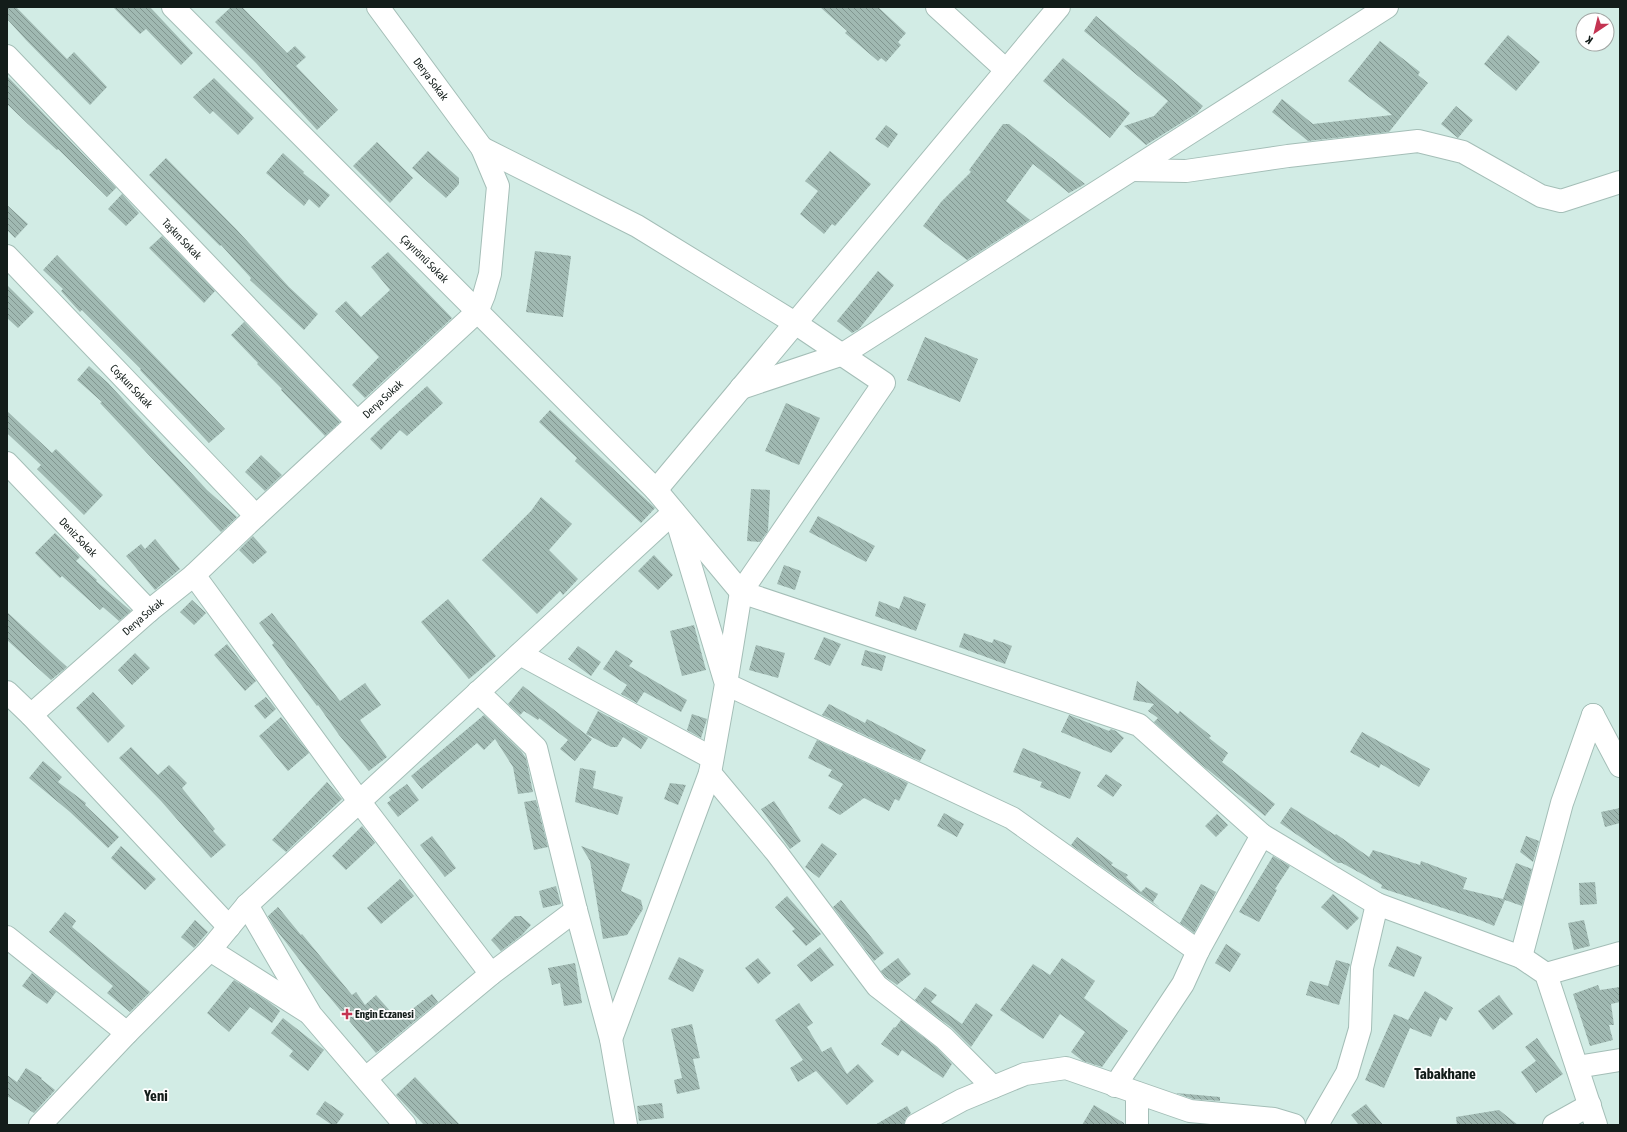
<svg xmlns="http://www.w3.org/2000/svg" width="1627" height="1132" font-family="'Asap Condensed',sans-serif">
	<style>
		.building { fill: url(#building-back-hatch) }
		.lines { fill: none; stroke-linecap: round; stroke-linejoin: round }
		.minor-casing { stroke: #a4beb7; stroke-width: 24 }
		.minor { stroke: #fff; stroke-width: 22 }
		.poi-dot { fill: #c43452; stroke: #fff; stroke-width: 1.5 }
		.labels { text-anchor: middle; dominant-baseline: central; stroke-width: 3.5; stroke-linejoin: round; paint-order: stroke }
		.street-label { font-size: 11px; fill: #131d1a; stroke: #fff }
		.poi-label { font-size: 11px; font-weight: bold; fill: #131d1a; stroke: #fff; text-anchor: start }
		.district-label { font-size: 15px; font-weight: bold; fill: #131d1a; stroke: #fff }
	</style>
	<defs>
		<pattern id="building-back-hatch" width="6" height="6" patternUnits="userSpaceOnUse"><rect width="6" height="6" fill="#a0b9b2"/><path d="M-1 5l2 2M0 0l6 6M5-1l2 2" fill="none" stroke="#819690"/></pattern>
	</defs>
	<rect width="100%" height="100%" fill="#d2ece5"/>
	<!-- building -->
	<path class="building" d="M7 7H16L67 59 74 52 107 87 90 105 26 40 7 19Z
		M113 7H150L193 53 181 65 146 29 140 34Z
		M231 7H242L287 53 295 46 306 57 296 66 338 110 317 130 256 63 215 22Z
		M820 7H878L906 33 898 42 901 45 886 62 881 58 878 61 845 33 847 31Z
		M1096 16 1203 106 1197 113 1146 145 1124 126 1154 116 1168 101 1084 31Z
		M1508 35 1540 62 1516 91 1484 64Z
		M1380 41 1420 72 1418 75 1428 83 1389 132 1308 141 1272 112 1282 99 1313 124 1392 115 1348 81Z
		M1063 58 1130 113 1110 138 1043 81Z
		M7 76 116 188 107 197 58 149 57 150 28 124 7 104Z
		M214 78 254 118 238 135 213 111 210 114 193 97Z
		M1456 106 1473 120 1458 138 1441 124Z
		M1003 124H1009L1085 184 1069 193 1033 164 1006 201 1030 220 967 260 923 226 941 202 971 172 969 170Z
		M886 125 898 134 888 148 875 139Z
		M377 142 413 178 390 203 353 166Z
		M428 151 459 178V184L446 198 412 168Z
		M830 151 871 184 835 226 832 224 824 234 800 214 818 191 805 181Z
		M283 153 304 172 303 173 330 195 319 208 309 199 304 206 266 173Z
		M166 158 237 230 289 287 318 314 304 330 250 280 251 278 221 245 220 246 149 175Z
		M122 194 139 213 126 226 108 209Z
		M7 205 28 224 15 238 7 230Z
		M162 236 215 291 204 303 149 248Z
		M535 251 571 256 563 317 526 312Z
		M388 252 452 318 365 398 352 385 379 357 335 311 346 301 361 317 390 290 371 267Z
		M57 255 225 429 209 443 140 370 141 369 82 310 80 312 61 291 63 289 43 270Z
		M878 271 894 285 859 329 852 333 837 321Z
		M7 285 34 312 18 328 7 318Z
		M244 322 340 422 325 436 281 390 282 389 257 364 258 363 231 335Z
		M925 337 978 359 960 402 907 380Z
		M89 366 108 383 207 490 237 517 221 532 100 403 102 402 77 380Z
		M427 386 443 403 407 436 400 430 381 450 370 439 384 425Z
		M786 403 820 418 799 465 765 451Z
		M550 410 655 508 641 523 575 461 577 458 539 422Z
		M7 411 52 453 56 449 103 495 84 515 37 469 41 465 7 433Z
		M261 455 282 475 265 491 245 472Z
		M751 489 770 490 768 531 760 542 747 541Z
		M541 497 572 524 549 550 578 579 563 595 560 591 537 614 482 560 531 511Z
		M818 516 875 546 866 562 809 532Z
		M55 533 80 557 76 561 97 580 96 581 131 611 119 621 103 607 100 610 62 576 60 578 35 553Z
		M253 536 267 552 253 564 239 550Z
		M155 539 180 569 155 590 126 556 141 544 145 549Z
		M654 555 673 575 658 590 638 571Z
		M784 565 801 571 795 590 777 584Z
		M904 596 926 604 916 631 875 616 879 601 899 609Z
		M448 599 496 656 469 679 421 622Z
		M192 600 206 613 194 625 180 612Z
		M7 612 67 667 51 680 7 640Z
		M272 613 340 701 365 683 381 705 360 720 387 757 369 771 339 735 318 705 317 706 272 645 274 643 259 623Z
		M694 625 706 670 682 676 670 631Z
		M964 633 992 643 994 639 1012 646 1005 664 959 647Z
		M824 637 841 644 830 666 814 659Z
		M227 644 256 681 245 691 214 655Z
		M756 645 785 653 778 678 749 670Z
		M578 646 601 662 591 676 568 659Z
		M616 650 633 661 629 666 687 700 681 712 644 692 637 703 621 694 627 685 603 669Z
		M865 650 886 656 882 671 861 665Z
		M135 653 150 668 132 685 118 670Z
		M1137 681 1178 714 1180 711 1211 736 1209 738 1228 753 1222 762 1275 804 1265 816 1201 764 1154 722 1158 718 1148 711 1154 704 1133 700Z
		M523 686 592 739 575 761 560 749 568 740 539 718 538 720 524 711 520 715 508 704Z
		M93 692 125 726 108 743 76 708Z
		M266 697 276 709 265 719 254 706Z
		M829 704 865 723 867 719 926 750 920 761 822 715Z
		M598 711 648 738 641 749 623 737 617 747H611L586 734Z
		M692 714 707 719 701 738 687 730Z
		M484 715 521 751 526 758 533 792 518 794 513 767 495 739 484 750 477 743 422 789 411 776Z
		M1069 715 1109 731 1111 729 1116 731 1124 738 1111 753 1061 732Z
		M281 717 309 753 288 771 259 736Z
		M1362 732 1430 769 1419 787 1381 764 1379 768 1350 752Z
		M817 740 908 783 899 801 895 799 889 811 864 798 840 815 828 808 843 784 828 776 832 770 808 758Z
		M131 747 158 775 169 765 187 783 182 788 215 829 213 831 226 845 211 858 161 801 119 758Z
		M1023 748 1081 772 1070 799 1040 787 1042 782 1013 772Z
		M43 761 62 777 58 782 86 803 85 805 119 837 108 848 70 812 29 778Z
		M580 768 596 771 593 788 623 797 618 815 575 802Z
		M1106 774 1122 785 1113 797 1097 786Z
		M327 782 342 799 286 852 272 840Z
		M670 783 686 785 678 805 664 799Z
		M407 784 419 800 398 817 387 803 391 800 389 797Z
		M536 800 548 847 534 850 524 802Z
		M774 801 801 841 790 849 761 809Z
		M1291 807 1335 835 1336 834 1369 857 1373 850 1420 865 1421 861 1467 878 1463 889 1503 899 1516 863 1532 869 1522 906 1505 900 1494 926 1480 920 1381 888 1382 885 1342 863H1338L1280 823Z
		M1620 808V823L1605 827 1601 812Z
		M944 813 964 824 957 837 937 826Z
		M1217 814 1228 825 1216 837 1205 826Z
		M362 826 375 843 346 870 332 856Z
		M432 836 456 868 445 877 420 845Z
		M1526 836 1539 841 1533 862 1520 852Z
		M1077 837 1113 863 1111 865 1128 875 1126 877 1141 892 1146 887 1158 894 1153 902 1160 908 1071 845Z
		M822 843 837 854 819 878 805 867Z
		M121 846 156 879 145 890 111 858Z
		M581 846 630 864 621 891 641 900 643 909 627 935 603 939 590 861Z
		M1273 856 1290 866 1275 889 1277 890 1259 922 1239 912Z
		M400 879 414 896 381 924 367 908Z
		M1595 882 1597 904 1580 905 1579 883Z
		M1201 884 1216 892 1194 933 1180 923Z
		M556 886 561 904 543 908 539 891Z
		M1333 894 1359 918 1347 930 1321 907Z
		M787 896 821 934 806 946 792 931 795 929 775 907Z
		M841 900 884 953 874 961 833 907Z
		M278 907 301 935 302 934 352 995 356 992 365 1005 376 995 398 1020 432 994 438 1002 376 1053 316 981 274 927 268 916Z
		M65 912 76 921 72 927 150 992 130 1012 107 993 113 986 49 932Z
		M515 916H521L531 925 522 935 501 951 491 940Z
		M195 920 208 932 194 948 181 937Z
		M1584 920 1590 946 1574 950 1568 923Z
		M1226 944 1241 954 1230 972 1215 963Z
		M1397 946 1422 957 1414 977 1388 966Z
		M820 947 834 965 811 982 797 965Z
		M679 957 704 970 693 992 668 979Z
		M758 958 771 973 758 984 745 968Z
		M898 958 911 974 897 985 886 977 881 971Z
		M1062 958 1095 981 1084 998 1128 1031 1102 1067 1083 1061 1071 1052 1085 1032 1060 1014 1043 1039 1000 1010 1033 964 1050 975Z
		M1336 960 1350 964 1339 1005 1306 995 1310 981 1328 986Z
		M575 963 582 1003 564 1006 560 983 552 985 548 968Z
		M32 973 56 992 47 1004 22 986Z
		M234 980 269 1002 280 1011 272 1023 250 1007 229 1032 207 1013Z
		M1598 985 1600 990 1620 987V1002L1611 1004 1614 1025H1609L1613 1040 1590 1046 1573 994Z
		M925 987 937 995 931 1002 962 1024 976 1003 993 1015 971 1047 952 1028 915 1000Z
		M1425 991 1453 1008 1446 1021 1440 1017 1431 1037 1410 1028 1384 1088 1365 1080 1394 1014 1408 1020Z
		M1499 995 1513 1014 1493 1030 1478 1011Z
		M799 1003 813 1023 807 1027 822 1052 831 1047 847 1074 858 1064 874 1081 847 1105 816 1071 798 1082 790 1068 803 1060 775 1020Z
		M283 1018 324 1050 308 1071 289 1056 293 1051 271 1033Z
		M901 1020 936 1047 952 1064 943 1078 902 1050 898 1056 881 1044 894 1027 895 1028Z
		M692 1024 700 1058 693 1059 700 1089 677 1094 674 1080 682 1078 671 1029Z
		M1537 1038 1563 1074 1536 1093 1521 1072 1536 1061 1525 1047Z
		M26 1068 42 1078 41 1079 55 1090 34 1113 7 1096V1075L17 1082Z
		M415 1077 460 1125H424L396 1095Z
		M1176 1093 1220 1097V1101L1193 1099Z
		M325 1101 344 1114 336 1125H332L316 1114Z
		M662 1103 664 1118 639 1121 637 1106Z
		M1366 1104 1383 1125H1359L1351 1115Z
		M1094 1105 1124 1123V1125H1082Z
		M907 1106 911 1113 906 1118 904 1125H875Z
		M1499 1110 1518 1125H1457L1456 1117Z"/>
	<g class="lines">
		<!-- minor casing -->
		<g class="minor-casing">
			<g id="minor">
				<path id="s1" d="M173 7 656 490 741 592 1139 725 1262 835 1377 904 1521 957 1546 974 1596 1125"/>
				<path d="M937 7 1006 70"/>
				<path id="s2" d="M7 56 357 422"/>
				<path d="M482 148 637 226 795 323 884 383 741 592 726 684 1012 818 1198 951"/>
				<path d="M1132 170 1186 171 1288 156 1418 141 1463 152 1541 196 1561 201 1620 182"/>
				<path id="s3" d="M7 256 256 516"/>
				<path d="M741 388 843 354 1387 7"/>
				<path id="s4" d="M7 463 149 611"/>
				<path d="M656 490 1059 7"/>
				<path d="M194 575 359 801 491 974"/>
				<path d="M520 654 712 758"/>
				<path d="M7 692 31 715 229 927"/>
				<path d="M478 692 536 748 576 910 611 1039 626 1125"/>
				<path id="s5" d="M31 715 149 611 194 575 256 516 477 312 484 295 490 274 498 186 482 148 378 7"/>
				<path d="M1593 715 1620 766"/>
				<path d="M710 773 776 852 877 986 944 1038 993 1087"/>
				<path d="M247 905 311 1015 405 1125"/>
				<path d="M7 937 127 1033"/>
				<path d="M210 950 309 1013"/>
				<path d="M1521 957 1562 803 1593 715"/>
				<path d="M1546 974 1620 953"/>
				<path d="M611 1039 710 773 726 684 677 521"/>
				<path d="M1577 1067 1620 1060"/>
				<path d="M366 1078 491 974 576 910"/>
				<path d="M1115 1086 1183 984 1198 951 1262 835"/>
				<path d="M40 1125 127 1033 210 950 247 905 674 512"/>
				<path d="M916 1125 962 1100 1025 1074 1066 1068 1190 1111 1274 1119 1294 1125"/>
				<path d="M1137 1125V1093"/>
				<path d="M1317 1125 1347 1073 1360 1029 1362 968 1377 904"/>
				<path d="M1554 1125 1590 1105"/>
			</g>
		</g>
		<!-- minor -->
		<use href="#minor" class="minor"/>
	</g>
	<!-- markers -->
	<path class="poi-dot" d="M345 1008h4v4h4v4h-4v4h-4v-4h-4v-4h4z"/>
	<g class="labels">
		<!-- street labels -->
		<g class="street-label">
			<text transform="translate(431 79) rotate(53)">Derya Sokak</text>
			<text stroke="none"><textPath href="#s2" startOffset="253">Taşkın Sokak</textPath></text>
			<text stroke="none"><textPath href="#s1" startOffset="356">Çayırönü Sokak</textPath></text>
			<text stroke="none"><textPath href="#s3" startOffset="180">Coşkun Sokak</textPath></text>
			<text stroke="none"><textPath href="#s5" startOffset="473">Derya Sokak</textPath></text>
			<text stroke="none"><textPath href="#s4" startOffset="103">Deniz Sokak</textPath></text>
			<text stroke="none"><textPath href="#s5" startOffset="149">Derya Sokak</textPath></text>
		</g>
		<!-- poi labels -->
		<g class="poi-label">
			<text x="355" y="1014">Engin Eczanesi</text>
		</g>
		<!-- district labels -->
		<g class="district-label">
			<text x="1445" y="1073">Tabakhane</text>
			<text x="156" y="1095">Yeni</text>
		</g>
	</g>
	<!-- border -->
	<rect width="1627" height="1132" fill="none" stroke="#131d1a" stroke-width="16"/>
	<!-- north arrow -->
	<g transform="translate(1595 32) rotate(215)"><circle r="19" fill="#ffffff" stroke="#a1a5a3"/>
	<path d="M0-3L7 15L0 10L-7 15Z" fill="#c43452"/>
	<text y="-6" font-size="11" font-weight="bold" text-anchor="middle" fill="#131d1a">K</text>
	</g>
</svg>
